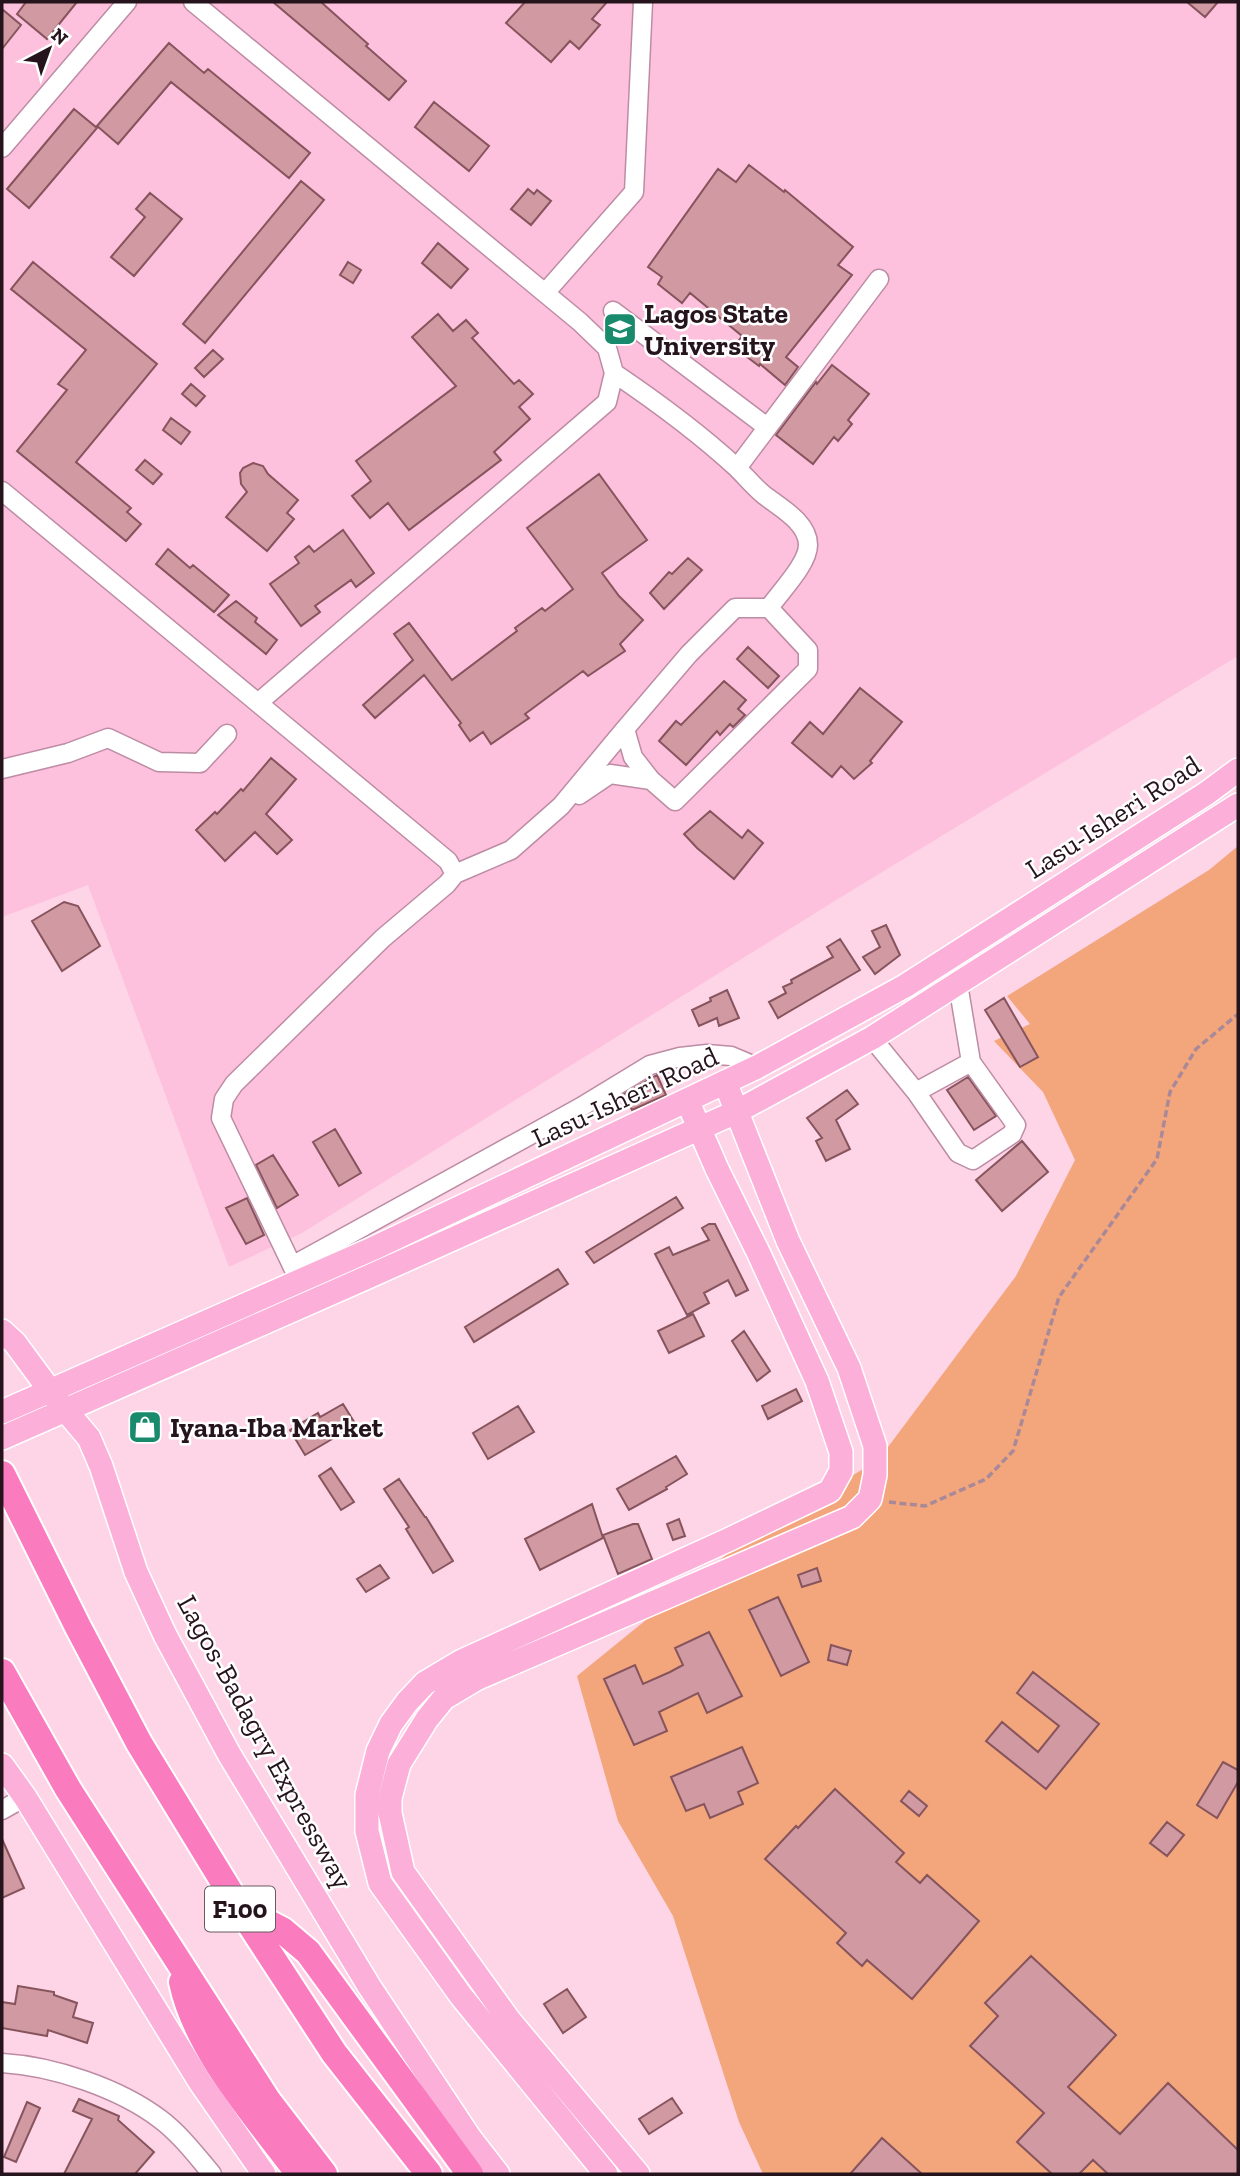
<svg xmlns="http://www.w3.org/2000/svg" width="1240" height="2176" font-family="'Zilla Slab',serif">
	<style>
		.built { fill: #fdc1dd }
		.green { fill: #f3a57c }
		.building { fill: #d199a2; stroke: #86545c; stroke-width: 2 }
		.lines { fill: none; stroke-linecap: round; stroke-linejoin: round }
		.minor-casing { stroke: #bd8ca4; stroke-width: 21 }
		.major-casing { stroke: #fff; stroke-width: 26 }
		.highway-casing { stroke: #fff; stroke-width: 30 }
		.path { stroke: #a98998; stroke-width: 3.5; stroke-dasharray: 7 3.5; stroke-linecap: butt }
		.minor { stroke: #fff; stroke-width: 18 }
		.major { stroke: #fcb0d9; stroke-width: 23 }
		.highway { stroke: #fa7cbf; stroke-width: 26 }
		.labels { text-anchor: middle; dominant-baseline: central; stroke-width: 5; stroke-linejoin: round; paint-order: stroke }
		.shield { fill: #fff; stroke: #675a61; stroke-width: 2 }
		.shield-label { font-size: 26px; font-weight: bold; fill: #26141d }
		.poi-label { font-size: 28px; font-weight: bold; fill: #26141d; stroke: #fff; text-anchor: start }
		.street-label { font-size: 28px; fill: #26141d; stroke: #fff }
	</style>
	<rect width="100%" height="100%" fill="#fed4e7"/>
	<!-- built -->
	<path class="built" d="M2 2H1238V656L841 897 302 1233 229 1267 88 885 2 917Z"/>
	<!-- green -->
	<path class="green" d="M1238 846V2174H763L739 2122 673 1916 618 1821 577 1676 731 1551 879 1459 1016 1276 1075 1160 1043 1092 994 1041 1030 1024 1007 996 1209 870Z"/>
	<!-- building -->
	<path class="building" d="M26 2H77L47 39 17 14Z
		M273 2H321L368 44 366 46 406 81 389 100Z
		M525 2H607L592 19 600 25 579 49 570 41 551 62 506 23Z
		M1187 2H1218L1205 17Z
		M2 9 21 25 2 49Z
		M169 43 204 73 208 69 310 153 289 178 171 82 118 144 97 126Z
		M434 102 489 146 469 171 415 127Z
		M74 109 97 128 29 208 7 189Z
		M749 165 784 192 785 190 853 247 838 265 852 275 786 357 798 367 785 385 760 364 759 366 734 347 742 336 690 293 682 303 658 284 662 277 648 267 718 169 736 182Z
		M301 181 324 200 205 343 183 324Z
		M528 189 534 194 537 190 551 201 531 225 511 209Z
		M150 193 182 219 134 276 111 257 145 217 136 209Z
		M438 243 468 269 451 288 422 263Z
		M33 262 157 364 76 462 131 508 127 512 141 524 126 541 17 451 67 390 58 384 86 350 11 289Z
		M348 262 361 270 353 283 340 275Z
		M438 314 453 331 466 320 478 333 472 338 514 384 519 380 533 394 519 407 530 419 494 452 501 460 409 530 388 503 370 518 352 496 371 481 356 461 456 386 412 337Z
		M213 350 223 359 204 377 195 368Z
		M832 365 869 394 848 420 852 424 838 441 834 437 813 464 776 435 816 382 817 384Z
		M191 384 205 396 196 406 182 394Z
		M171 418 190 432 181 444 163 430Z
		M145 460 162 474 153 484 136 470Z
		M253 463 263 466 268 474 298 500 287 513 294 519 267 551 226 517 247 492 241 484 240 473 243 468Z
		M599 474 647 540 602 573 619 596 643 620 620 644 625 651 588 676 583 671 525 714 529 718 491 744 483 732 470 741 459 725 461 723 424 675 375 718 363 705 413 660 394 634 409 623 452 680 517 631 515 628 542 608 545 611 573 589 527 528Z
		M343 530 374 573 356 587 351 580 315 606 320 612 301 626 270 584 299 563 295 557 309 546 314 552Z
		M168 549 190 568 193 565 229 595 214 612 156 564Z
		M688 558 702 570 664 609 650 593 669 572 672 574Z
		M236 601 257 618 255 622 277 640 266 654 218 615Z
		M748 647 779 676 768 688 737 659Z
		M724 681 746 700 738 709 745 715 733 727 730 724 720 735 717 731 686 765 659 741 676 721 681 725Z
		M860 688 902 722 870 761 872 763 854 779 841 766 832 777 792 743 810 722 823 734Z
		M271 758 296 779 266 814 292 840 277 854 255 832 225 861 196 830 215 812 217 814 241 789 243 791Z
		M710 811 742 838 748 830 763 843 734 879 697 848 684 834Z
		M64 902 78 906 100 946 62 971 32 921Z
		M886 925 900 955 875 974 863 957 880 947 872 931Z
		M840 939 860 970 778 1018 769 1002 786 993 783 987 792 983 791 980 833 957 827 947Z
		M727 990 739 1018 719 1026 717 1018 699 1026 692 1010 711 1001 710 998Z
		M1004 998 1038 1057 1020 1067 985 1010Z
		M657 1075 666 1095 632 1110 624 1094Z
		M968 1077 996 1116 974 1130 947 1090Z
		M847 1090 858 1104 836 1120 850 1149 826 1161 816 1141 822 1138 807 1118Z
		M335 1129 361 1173 339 1186 313 1142Z
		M1022 1141 1048 1172 1002 1211 976 1180Z
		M273 1155 298 1195 277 1208 256 1165Z
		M676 1197 683 1208 594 1263 586 1252Z
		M247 1198 264 1235 246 1244 226 1208Z
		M709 1224H715L748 1290 736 1296 728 1280 704 1293 709 1303 687 1315 655 1254 669 1247 673 1255 709 1240 702 1228Z
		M558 1269 568 1284 474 1342 465 1327Z
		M693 1314 704 1336 669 1353 658 1331Z
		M744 1331 770 1371 757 1381 732 1341Z
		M796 1389 802 1401 768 1419 762 1406Z
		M343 1404 356 1425 305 1455 290 1430 318 1413 320 1417Z
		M518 1406 534 1432 488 1459 473 1433Z
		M676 1456 687 1474 666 1487 667 1489 629 1510 617 1489Z
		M331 1468 354 1502 341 1510 319 1476Z
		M399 1479 425 1517H426L453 1561 433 1573 406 1529 409 1527 384 1489Z
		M592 1504 603 1538 540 1570 525 1539Z
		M679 1519 685 1536 673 1540 667 1524Z
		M633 1524H638L652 1559 618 1574 603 1535Z
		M380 1565 389 1578 366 1592 357 1579Z
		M817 1568 821 1581 802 1587 798 1575Z
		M778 1597 809 1662 781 1676 749 1610Z
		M709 1632 742 1696 707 1713 698 1693 659 1712 667 1731 634 1745 604 1679 635 1665 643 1684 670 1672 683 1665 675 1648Z
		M831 1645 851 1651 847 1665 828 1660Z
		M1033 1672 1099 1724 1046 1789 986 1741 1002 1722 1038 1752 1059 1726 1017 1693Z
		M742 1747 758 1783 738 1792 743 1804 710 1818 704 1804 686 1811 671 1777Z
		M1223 1762 1238 1770V1782L1217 1818 1197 1805Z
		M835 1789 904 1853 896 1862 920 1883 927 1875 979 1921 912 1999 867 1960 862 1966 837 1943 846 1933 765 1859 796 1826 798 1828Z
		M909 1791 927 1806 919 1816 901 1801Z
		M1167 1822 1184 1835 1167 1856 1150 1843Z
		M2 1839 24 1888 2 1898Z
		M1031 1956 1116 2035 1068 2087 1120 2134 1168 2083 1238 2150V2174H1108L1093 2160 1079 2174H1052L1017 2142 1044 2113 970 2046 998 2016 985 2003Z
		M18 1986 54 1992V1995L77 2003 73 2017 93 2023 87 2043 48 2030 47 2036 2 2028V2002L15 2004Z
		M567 1989 586 2017 563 2033 544 2004Z
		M672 2098 682 2113 649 2134 639 2119Z
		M79 2099 119 2116 118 2120 154 2152 135 2174H64L92 2119 73 2111Z
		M27 2102 40 2108 16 2162 4 2157Z
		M882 2138 922 2174H850Z"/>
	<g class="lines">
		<!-- minor casing -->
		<g class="minor-casing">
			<path id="minor" d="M2 148 127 2
				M545 293 634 192 643 2
				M613 311 767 427
				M614 373C657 402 699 433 737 468 746 477 754 487 764 495 779 507 808 522 808 545 808 564 780 592 769 608L808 650V669L675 801 651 780 633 757 625 729 689 654 735 608H769
				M737 468 879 279
				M2 491 258 703 607 402 614 373 607 348 580 322 193 2
				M258 703 448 861 455 874 447 884 383 938 234 1084 224 1099 221 1118 299 1280
				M2 769 68 753 108 738 159 762 200 763 227 734
				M579 795 610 774 651 780
				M455 874 511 850 561 806 625 729
				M872 1038 916 1092 971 1062 958 984
				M916 1092 958 1153 973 1160 1012 1134 1016 1125 971 1062
				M292 1266 581 1107 650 1065 680 1057 707 1054 731 1056 757 1067
				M2 1810 25 1797
				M2 2063C53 2066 119 2088 160 2119 180 2134 196 2155 212 2174"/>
		</g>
		<!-- major casing -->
		<g class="major-casing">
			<path id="major" d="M2 1331 15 1343 57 1400 89 1438 101 1466 136 1572 165 1635 229 1754 369 1986 470 2138 498 2174
				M2 1412 372 1249 757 1067 905 986 1207 793 1238 770
				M2 1438 370 1276 736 1112 872 1038 1238 805
				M2 1765 25 1797 200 2082 264 2174
				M606 2174 461 1996 380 1883 367 1831V1795L378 1751 391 1724 407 1702 425 1683 462 1661 728 1540 830 1491 841 1471V1452L817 1381 759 1254 717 1169 687 1100
				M638 2174 509 2020 403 1872 390 1813V1798L399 1764 427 1719 444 1698 476 1679 852 1517 870 1499 875 1475V1446L849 1368 788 1241 725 1082"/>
		</g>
		<!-- highway casing -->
		<g class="highway-casing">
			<path id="highway" d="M2 1474 78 1627 139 1743 239 1907 334 2053 429 2174
				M2 1672 68 1789 268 2101 324 2174
				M241 1909 282 1930 308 1952 470 2174
				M182 1982C197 2052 257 2117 299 2174"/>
		</g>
		<!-- path -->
		<path class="path" d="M889 1502 925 1506 986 1479 1013 1451 1059 1297 1157 1159 1170 1092 1196 1049 1238 1014"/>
		<!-- minor -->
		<use href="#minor" class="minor"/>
		<!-- major -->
		<use href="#major" class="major"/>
		<!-- highway -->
		<use href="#highway" class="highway"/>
	</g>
	<!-- icons -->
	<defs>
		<g id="university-square" transform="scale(1.75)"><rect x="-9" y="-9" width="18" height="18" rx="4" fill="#198b6c" stroke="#fff"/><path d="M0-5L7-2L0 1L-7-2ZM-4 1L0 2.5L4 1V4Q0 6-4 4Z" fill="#fff"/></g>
		<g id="shop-square" transform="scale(1.75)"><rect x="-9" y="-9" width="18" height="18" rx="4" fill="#198b6c" stroke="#fff"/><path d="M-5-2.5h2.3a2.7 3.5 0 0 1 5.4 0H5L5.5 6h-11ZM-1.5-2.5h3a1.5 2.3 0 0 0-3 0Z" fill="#fff"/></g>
	</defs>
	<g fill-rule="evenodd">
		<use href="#university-square" x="620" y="329"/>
		<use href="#shop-square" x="145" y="1427"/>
	</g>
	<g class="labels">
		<!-- shield labels -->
		<rect class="shield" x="205" y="1886.5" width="70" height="45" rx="5"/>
		<g class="shield-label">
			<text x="240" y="1909">F100</text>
		</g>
		<!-- poi labels -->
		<g class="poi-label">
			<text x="644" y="313">Lagos State<tspan x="644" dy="32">University</tspan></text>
			<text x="170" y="1427">Iyana-Iba Market</text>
		</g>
		<!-- street labels -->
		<g class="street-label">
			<text transform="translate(1113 817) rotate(-33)">Lasu-Isheri Road</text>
			<text transform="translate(625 1097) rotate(-25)">Lasu-Isheri Road</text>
			<text transform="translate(265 1742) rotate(61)">Lagos-Badagry Expressway</text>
		</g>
	</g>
	<!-- border -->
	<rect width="1240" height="2176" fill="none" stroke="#26141d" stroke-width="7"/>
	<!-- north arrow -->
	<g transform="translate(49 49) rotate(41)" stroke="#ffffff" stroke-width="5" paint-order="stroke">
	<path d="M0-5L12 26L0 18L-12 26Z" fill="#26141d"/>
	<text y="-10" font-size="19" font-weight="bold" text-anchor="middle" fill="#26141d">N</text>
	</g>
</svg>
